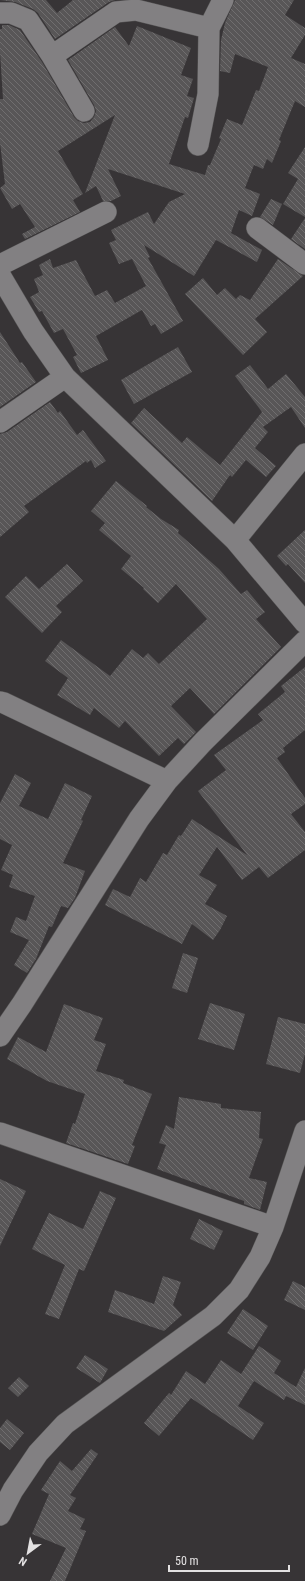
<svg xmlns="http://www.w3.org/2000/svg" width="305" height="1581" font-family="'Roboto Condensed',sans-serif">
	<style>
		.building { fill: url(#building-back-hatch) }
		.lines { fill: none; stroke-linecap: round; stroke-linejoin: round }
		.minor-casing { stroke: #555354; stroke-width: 22 }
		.minor { stroke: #828082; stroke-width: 21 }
	</style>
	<defs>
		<pattern id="building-back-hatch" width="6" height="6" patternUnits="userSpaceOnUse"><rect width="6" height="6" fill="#585657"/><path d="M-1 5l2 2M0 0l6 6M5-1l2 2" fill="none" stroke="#706e6f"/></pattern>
	</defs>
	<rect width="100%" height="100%" fill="#373436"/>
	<!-- building -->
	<path class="building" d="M0 0H46L57 13 73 0H115L109 2 55 39 38 13 33 9 15 2Z
		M235 0H294L285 15 305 28V35L291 58 305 64V107L295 101 279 140 281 141 272 163 267 159 263 169 254 165 245 188 260 194 252 216 239 210 231 233 262 250 257 262 216 240 194 276 144 245 150 257 148 258 183 321 161 334 155 324 151 326 142 310 96 336 108 360 81 373 73 357 77 355 63 329 54 333 42 311 39 312 30 297 39 292 34 279 43 275 39 265 50 259 53 268 76 260 95 296 107 290 115 303 146 286 132 259 119 264 109 243 116 240 111 230 148 212 154 224 169 202 185 194 108 169 121 196 111 201H103L96 186 85 193 115 115 58 151 83 194 73 200 80 212 25 239 22 234 35 227 20 204 12 209 0 188 5 184 0 143V99H3L0 52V29H2V25H9L20 30 42 62 74 117 78 121 84 123 90 122 94 117 96 111 94 105 68 60 115 27 129 46 137 26 191 48 181 75 193 79 187 96 194 98 188 118 185 117 169 164 205 175 208 165H210L221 139 219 138 227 119 242 125 256 90 259 91 268 67 235 54 230 73 220 71 221 40 225 23Z
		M305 147V217L283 204 298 179 288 173Z
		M271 199 282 204 273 225 260 217Z
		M305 218V249L291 239Z
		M278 259 303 276 255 319 267 332 243 355 185 294 203 278 217 295 225 288 236 299 240 295 250 300Z
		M0 332 20 363 22 362 36 382 0 407Z
		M178 347 192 372 134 404 121 380Z
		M250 365 268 389 286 374 305 397V428L291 407 263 427 268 432 255 448 276 466 266 477 246 460 232 477 230 475 212 501 131 423 144 408 182 443 187 437 220 465 262 412 235 376Z
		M50 402 58 413 60 411 77 435 83 430 106 461 95 468 91 460 87 463 86 461 24 506 29 512 0 537V434L7 432Z
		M116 481 147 506 146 507 161 519 179 530 178 533 219 569 241 594 247 590 265 612 256 619 281 647 214 714 190 688 171 706 196 732 184 744 178 738 159 756 125 721 119 728 94 708 90 715 57 695 68 678 45 661 61 640 110 676 132 649 143 658 148 653 159 664 207 619 176 584 158 603 143 589 144 588 121 569 131 556 99 530 105 523 91 511Z
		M305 530V583L288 564 286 566 277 556Z
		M67 564 83 581 56 606 62 612 42 633 5 597 26 576 39 589Z
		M305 667V730L283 748 285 752 277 758 305 798V804L291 814 305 832V850L268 878 259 867 242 880 217 847 199 875 217 885 205 904 227 916 220 930 213 940 192 924 182 944 105 905 113 889 130 897 140 878 146 882 163 853 167 855 179 835 181 836 192 819 247 855 198 791 226 770 214 755 263 720 258 714 285 692 281 686Z
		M15 774 31 783 19 806 48 819 65 783 92 796 81 820 83 821 63 863 85 871 75 898 68 908 61 906 52 927 49 926 36 959 27 973 14 965 29 940 10 932 16 917 26 921 35 896 9 887 13 875 1 870 12 845 0 839V803Z
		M183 953 198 958 187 993 172 988Z
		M210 1003 245 1014 234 1050 198 1039Z
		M64 1004 103 1018 94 1040 106 1044 96 1071 124 1080 123 1083 152 1094 132 1145 135 1146 128 1164 66 1143 73 1123 75 1124 85 1094 47 1081 7 1059 18 1037 46 1052Z
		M278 1017 305 1024V1054L300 1073 266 1064Z
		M179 1097 221 1104V1108L261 1112 259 1138 263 1139 249 1178 267 1182 260 1210 244 1204V1201L157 1169 166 1145 159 1143 166 1125 174 1129Z
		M0 1179 26 1191 0 1246Z
		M100 1191 116 1198 84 1271 79 1269 59 1319 45 1314 65 1265 32 1249 49 1213 83 1229Z
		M199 1219 223 1231 214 1250 190 1239Z
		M163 1276 181 1282 173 1305 182 1315 164 1331 108 1312 115 1290 154 1304Z
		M293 1281 305 1287V1310L284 1300Z
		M243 1309 268 1326 253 1350 227 1333Z
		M259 1346 281 1361 274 1373 296 1387 305 1368V1405L286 1396 284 1400 254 1381 238 1406 264 1423 253 1440 191 1398 159 1436 144 1423 169 1393 171 1395 186 1371 205 1384 221 1360 241 1374Z
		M85 1355 108 1369 100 1383 76 1368Z
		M19 1377 29 1386 18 1397 8 1388Z
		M7 1419 24 1433 10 1450 0 1442V1428Z
		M91 1449 98 1454 70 1495 76 1498 68 1511 85 1519 80 1529 86 1531 65 1581H50L66 1548 32 1534 49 1494 41 1490 60 1461 72 1471Z"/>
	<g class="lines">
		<!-- minor casing -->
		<g class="minor-casing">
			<path id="minor" d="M0 13H11L28 20 52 56 84 111
				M52 56 116 12 136 10 209 28
				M198 145 208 94 209 28 223 0
				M257 228 305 264
				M0 265 106 212
				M0 275 33 331 65 377 235 540 305 623
				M0 422 65 377
				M235 540 305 454
				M0 702 4 703 167 781
				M0 1036 22 1004 139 819 167 781 203 742 305 641
				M0 1133 273 1227
				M0 1515 13 1490 38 1453 65 1424 213 1316 239 1290 260 1257 273 1227 305 1131"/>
		</g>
		<!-- minor -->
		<use href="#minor" class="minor"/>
	</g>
	<!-- north arrow -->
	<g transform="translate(28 1553) rotate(212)" stroke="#373436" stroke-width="3" paint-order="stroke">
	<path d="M0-3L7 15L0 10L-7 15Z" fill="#e3e1e2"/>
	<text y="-6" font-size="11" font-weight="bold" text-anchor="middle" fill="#e3e1e2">N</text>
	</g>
	<!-- scale -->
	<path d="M169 1565v6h120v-6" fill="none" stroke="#e3e1e2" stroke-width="2"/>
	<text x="175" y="1565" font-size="12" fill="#e3e1e2" stroke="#373436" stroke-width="3" paint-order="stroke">50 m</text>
</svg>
